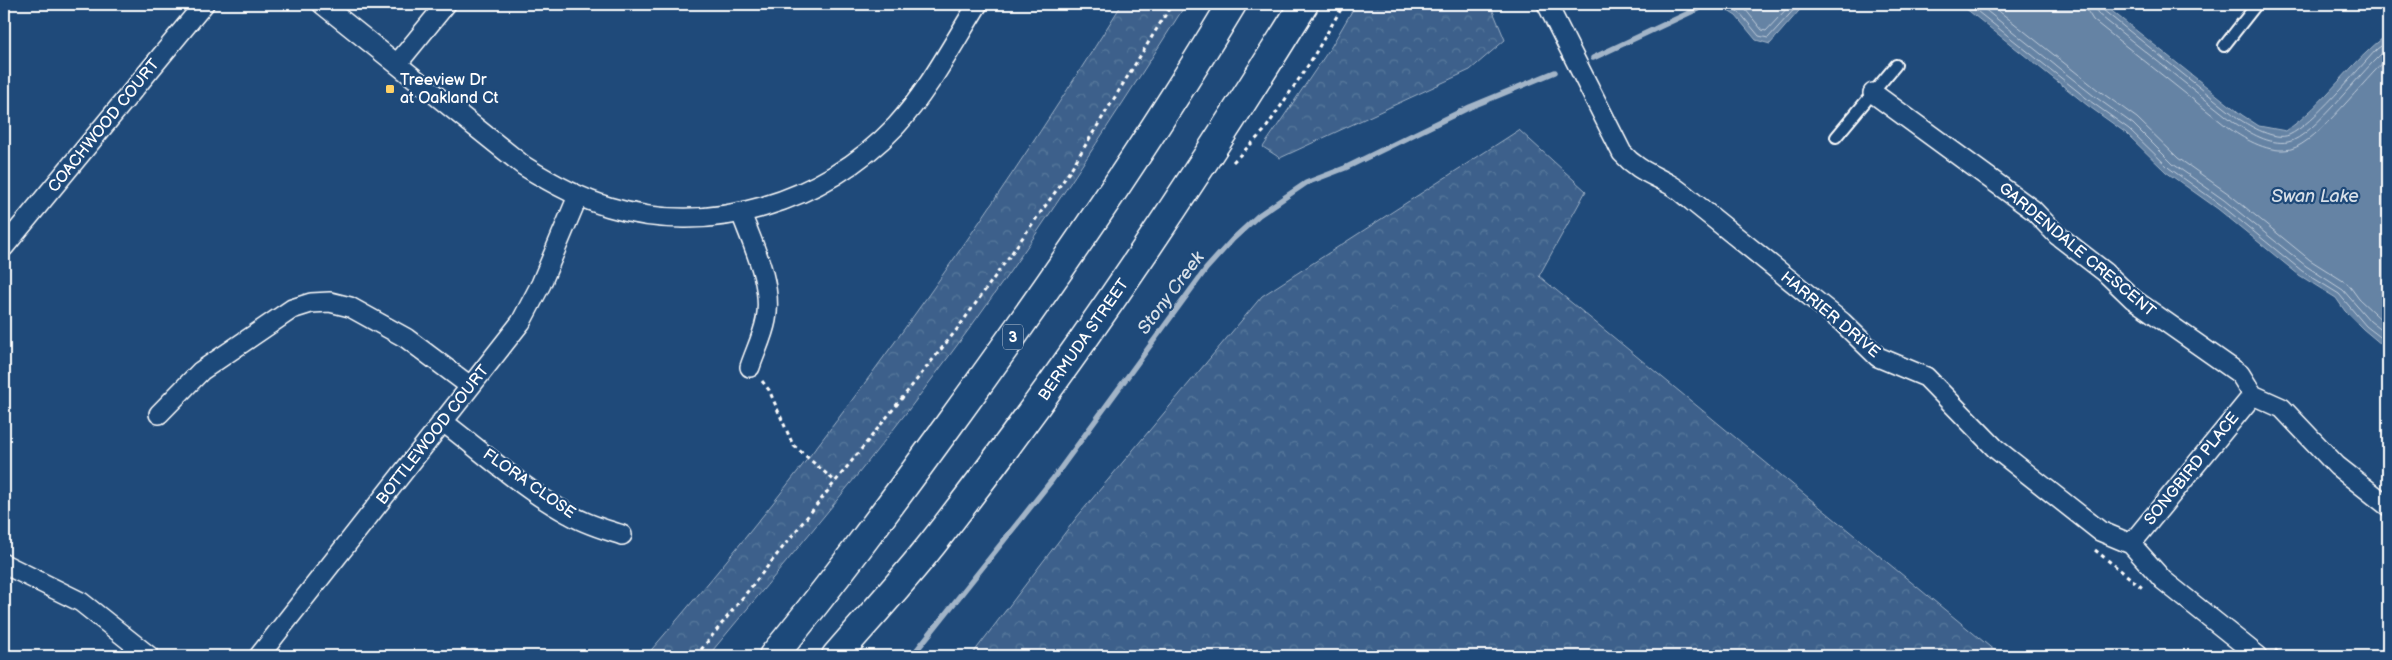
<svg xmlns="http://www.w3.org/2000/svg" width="2392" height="660" font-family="'Balsamiq Sans',sans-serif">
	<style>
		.forest { fill: url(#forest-crowns); stroke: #9eb0c5 }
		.water { fill: #6583a4; stroke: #a3b5c8 }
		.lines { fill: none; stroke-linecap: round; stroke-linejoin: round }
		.shore { stroke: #c1cddb; stroke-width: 1 }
		.stream { stroke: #a3b5c8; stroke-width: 5.5 }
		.service-casing { stroke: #fff; stroke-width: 14 }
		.minor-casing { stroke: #fff; stroke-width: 22 }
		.primary-casing { stroke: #fff; stroke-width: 31 }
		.path { stroke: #fff; stroke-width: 3; stroke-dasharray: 4 4; stroke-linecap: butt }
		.service { stroke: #1f4a7a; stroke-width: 10 }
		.minor { stroke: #1f4a7a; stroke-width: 19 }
		.primary { stroke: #1f4a7a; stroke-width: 28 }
		.poi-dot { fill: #ffd166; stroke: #1f4a7a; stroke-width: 2 }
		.labels { text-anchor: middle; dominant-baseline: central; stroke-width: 4.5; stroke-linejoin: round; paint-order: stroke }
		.shield { fill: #1f4a7a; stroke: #bcc9d7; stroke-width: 1 }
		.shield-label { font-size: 15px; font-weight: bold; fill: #fff }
		.poi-label { font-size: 16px; fill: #fff; stroke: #1f4a7a; text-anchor: start }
		.street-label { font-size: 16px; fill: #fff; stroke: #1f4a7a }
		.water-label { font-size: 18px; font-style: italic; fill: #d8e0e8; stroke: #1f4a7a }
	</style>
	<defs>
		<pattern id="forest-crowns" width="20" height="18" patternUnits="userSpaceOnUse" patternTransform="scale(1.25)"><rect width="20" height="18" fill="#3c618b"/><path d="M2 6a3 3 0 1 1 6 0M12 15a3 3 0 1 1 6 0" fill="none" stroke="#59799c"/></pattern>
	</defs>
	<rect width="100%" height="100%" fill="#1f4a7a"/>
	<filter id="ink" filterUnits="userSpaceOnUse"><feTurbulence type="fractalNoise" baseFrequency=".02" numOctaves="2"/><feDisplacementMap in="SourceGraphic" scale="10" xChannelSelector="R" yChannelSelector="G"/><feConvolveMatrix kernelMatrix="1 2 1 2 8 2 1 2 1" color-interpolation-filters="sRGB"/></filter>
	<g filter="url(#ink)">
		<!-- forest -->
		<path class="forest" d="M1122 4H1186C1107 128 1027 253 938 371 865 469 786 562 708 656H646C823 453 979 232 1122 4Z
			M1356 4H1490L1505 40 1470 70 1280 158 1263 147 1331 47Z
			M1519 130 1586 191 1539 276 2001 656H971L1077 517 1262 296Z"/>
		<!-- water -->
		<path class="water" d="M1717 4H1805L1770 44 1756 40 1736 16Z
			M1960 4H2103L2242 115 2259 126 2286 131C2325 104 2350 62 2388 34V350L2363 329 2345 311 2336 298 2299 275 2218 209 2166 172 2126 133 2087 105Z"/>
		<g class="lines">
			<!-- shore -->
			<path class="shore" d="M1726 4 1740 13 1759 36 1768 38 1799 4
				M1738 4 1745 9 1762 30 1766 31 1791 4
				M1968 4 2090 101 2129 129 2169 168 2221 205 2302 271 2339 294 2366 326 2388 343
				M1978 4 2094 96 2133 124 2173 164 2224 200 2306 266 2343 290 2370 321 2388 335
				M1990 4 2098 90 2137 118 2178 158 2229 194 2310 260 2348 284 2359 299 2388 326
				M2087 4 2088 12 2093 20 2230 129C2246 140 2270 154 2291 149 2318 142 2365 78 2388 58
				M2094 4 2098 14 2235 123C2250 133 2269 145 2288 142 2313 138 2364 66 2388 48
				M2101 4 2103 10 2239 119C2250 126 2275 141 2289 135 2312 125 2358 69 2377 49L2388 41"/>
			<!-- stream -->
			<path class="stream" d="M1593 58 1708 4
				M912 656 1052 480 1206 269 1233 239 1259 215 1306 183 1345 168 1470 107 1555 72"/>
			<!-- service casing -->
			<g class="service-casing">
				<path id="service" d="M2224 46 2257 4
					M1836 137 1896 65"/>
			</g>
			<!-- minor casing -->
			<g class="minor-casing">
				<path id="minor" d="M322 4 524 166C551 183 578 198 609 207 710 238 824 202 896 126 929 90 952 45 978 4
					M1547 4 1622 153C1636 169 1651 174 1669 184 1677 188 1684 195 1692 201L1842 322 1878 357 1926 377 1996 449 2100 531 2131 544 2163 580 2258 656
					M397 64 446 4
					M1873 93 2033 210 2057 235 2105 272 2133 299 2240 374 2253 395 2282 408 2337 466 2388 506
					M741 213C753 245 773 285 766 320 763 336 755 352 750 367
					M4 247 204 4
					M159 414 201 371 292 309 311 303 330 302 350 307 406 338 470 386
					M442 421C483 452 524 490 569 514 585 524 604 529 622 535
					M2131 544 2253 395
					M4 564 81 602 149 656
					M259 656 521 322 541 284 578 196"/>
			</g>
			<!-- primary casing -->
			<g class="primary-casing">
				<path id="primary" d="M773 656C834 582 891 504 948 426 1048 289 1145 149 1232 4
					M836 656C868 619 902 582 933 543 1068 370 1189 190 1304 4"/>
			</g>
			<!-- path -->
			<path class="path" d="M1233 162 1264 131 1309 64 1344 4
				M762 381 769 390 793 445 836 482
				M2095 550 2145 590
				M2275 650 2282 656
				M696 656 958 328 1066 177 1172 4"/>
			<!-- service -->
			<use href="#service" class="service"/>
			<!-- minor -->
			<use href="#minor" class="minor"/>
			<!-- primary -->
			<use href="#primary" class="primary"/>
		</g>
	</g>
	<!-- markers -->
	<rect class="poi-dot" x="385" y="84" width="10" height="10" rx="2.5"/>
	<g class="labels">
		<!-- shield labels -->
		<rect class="shield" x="1003" y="324.5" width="20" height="25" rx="4"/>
		<g class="shield-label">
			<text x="1013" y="337">3</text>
		</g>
		<!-- poi labels -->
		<g class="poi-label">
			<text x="400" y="80">Treeview Dr<tspan x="400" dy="18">at Oakland Ct</tspan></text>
		</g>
		<!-- street labels -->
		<g class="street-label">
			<text transform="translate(104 126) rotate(-51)">COACHWOOD COURT</text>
			<text transform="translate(2077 250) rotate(40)">GARDENDALE CRESCENT</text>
			<text transform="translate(1830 315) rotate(40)">HARRIER DRIVE</text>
			<text transform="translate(1084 340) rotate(-55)">BERMUDA STREET</text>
			<text transform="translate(433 435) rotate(-52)">BOTTLEWOOD COURT</text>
			<text transform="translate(2192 469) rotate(-51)">SONGBIRD PLACE</text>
			<text transform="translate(529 484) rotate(35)">FLORA CLOSE</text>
		</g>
		<!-- water labels -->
		<g class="water-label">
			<text x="2315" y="196">Swan Lake</text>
			<text transform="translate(1171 293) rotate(-53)">Stony Creek</text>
		</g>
	</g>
	<!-- margin -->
	<rect width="2392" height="660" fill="none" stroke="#1f4a7a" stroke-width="20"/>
	<rect x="10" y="10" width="2372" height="640" fill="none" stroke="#fff" stroke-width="2" filter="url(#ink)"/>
</svg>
